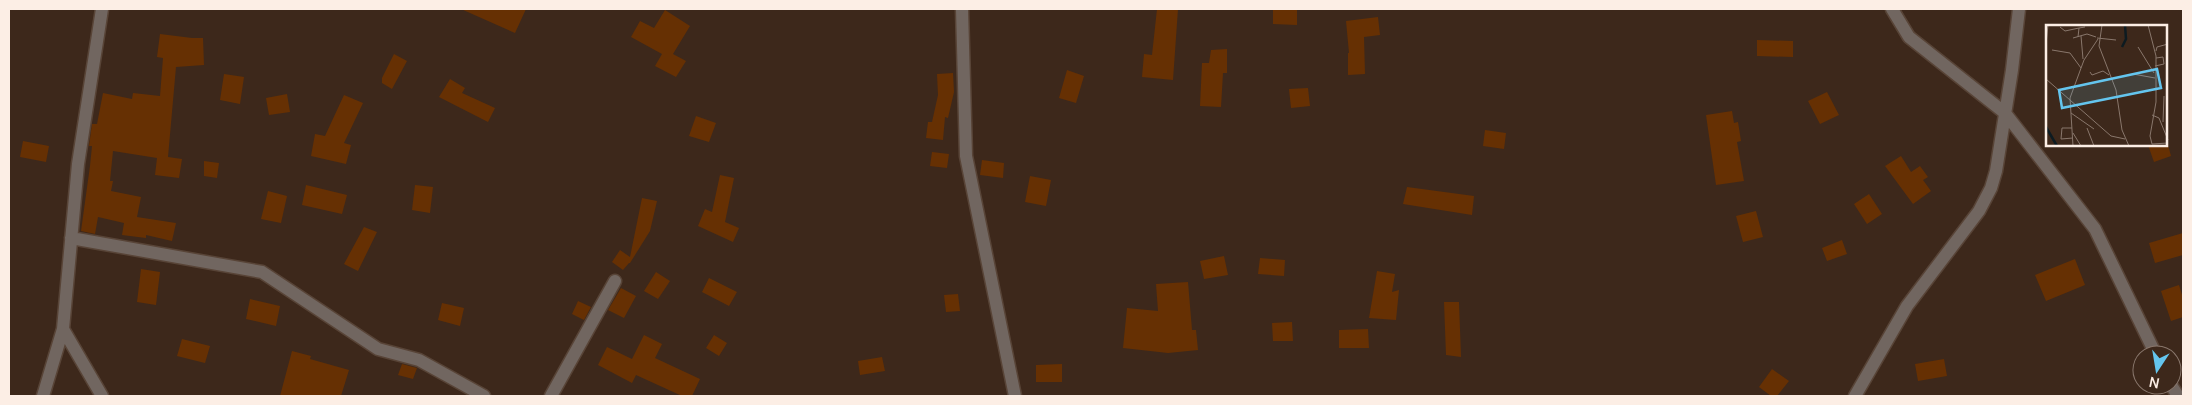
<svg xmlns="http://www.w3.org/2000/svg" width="2192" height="405" font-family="Manrope,sans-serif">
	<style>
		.building { fill: #663003 }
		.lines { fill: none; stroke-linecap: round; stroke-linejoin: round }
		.street-casing { stroke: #584437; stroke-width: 15 }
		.street { stroke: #716660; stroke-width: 12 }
		.inset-river { fill: none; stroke: #0d1b21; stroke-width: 2.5 }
		.inset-road { fill: none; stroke: #89776c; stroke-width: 1 }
		.view { fill: #64c5ee; fill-opacity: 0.15; stroke: #64c5ee; stroke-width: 2.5 }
		.inset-edge { fill: none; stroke: #fceee5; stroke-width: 2.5 }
	</style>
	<rect width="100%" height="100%" fill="#3d281b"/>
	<!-- building -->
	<path class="building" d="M461 9H526L515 33Z
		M1157 9H1178L1173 80 1142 77 1144 54 1152 55Z
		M1273 9H1297V25L1273 24Z
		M665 10 690 26 673 54 686 61 676 77 655 66 662 54 631 37 640 21 654 28Z
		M1378 17 1380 35 1364 37 1365 74 1348 75V53H1349L1346 21Z
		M160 34 192 38H203L204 65 176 67 168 157 182 159 179 178 155 175 157 158 113 151 110 181H113L111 191 141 197 137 217 176 223 172 241 146 235V238L122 235 124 223 98 217 95 234 81 231 90 166 92 146H89L92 124H97L103 93 132 99 133 93 160 96 163 58 157 57Z
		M1757 40 1793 41V57L1757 56Z
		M1227 49V73H1223L1221 107 1200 106 1202 63H1209L1211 50Z
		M394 54 407 61 392 89 382 83V78Z
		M1067 70 1084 76 1076 103 1059 98Z
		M953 73 954 92 948 118 945 117 943 140 926 138 928 122H932L938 95 937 74Z
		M224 74 244 77 240 104 220 100Z
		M450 79 465 88 462 93 495 108 488 122 439 97Z
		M1308 88 1310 106 1291 108 1289 89Z
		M1827 92 1839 115 1820 124 1808 101Z
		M287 94 290 112 269 115 266 98Z
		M344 95 363 103 344 143 351 145 346 164 311 156 315 134 325 136Z
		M1732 111 1734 123 1738 122 1741 141 1737 142 1744 181 1716 185 1706 115Z
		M696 116 716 123 709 142 689 136Z
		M1485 130 1506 133 1504 149 1483 146Z
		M23 141 49 146 46 162 20 157Z
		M2148 145H2168L2171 156 2154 162Z
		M932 152 949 154 947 168 930 166Z
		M1901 156 1911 172 1920 166 1928 177 1923 180 1931 191 1913 204 1885 166Z
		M982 160 1004 163 1003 178 980 175Z
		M204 161 219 163 217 178 204 176Z
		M720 175 734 178 725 222 739 228 733 242 698 226 705 209 712 212Z
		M1030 176 1051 180 1046 206 1025 202Z
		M306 185 347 195 342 214 302 205Z
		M415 185 433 187 430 213 412 210Z
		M1407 187 1474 196 1472 215 1403 204Z
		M268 191 287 196 281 223 261 219Z
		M1869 194 1882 214 1867 224 1854 204Z
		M642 198 657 201 650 231 630 263H629L623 270 612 262 620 250 630 257Z
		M1756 211 1763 237 1743 242 1736 216Z
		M364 227 377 232 358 271 344 264Z
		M2183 233V255L2155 263 2149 243Z
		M1842 240 1847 254 1827 261 1822 248Z
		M1224 256 1228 275 1204 279 1200 261Z
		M1260 258 1285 260 1284 276 1258 274Z
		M2075 259 2085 285 2046 301 2035 275Z
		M141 269 160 272 156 305 137 302Z
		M1377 271 1395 274 1392 292 1399 290 1396 320 1369 318Z
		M656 272 670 281 658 299 644 291Z
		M709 278 737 292 729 306 702 292Z
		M1188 282 1192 330H1196L1198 350 1168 353 1123 348 1127 308 1158 311 1156 284Z
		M2179 285 2183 298V317L2171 321 2161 291Z
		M621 288 636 296 624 318 608 310Z
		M958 294 960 311 946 312 944 295Z
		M250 299 280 306 276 326 246 319Z
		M578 301 591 307 584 320 572 314Z
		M1444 302H1459L1461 357 1446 355Z
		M442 303 464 308 460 326 438 320Z
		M1292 322 1293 341H1273L1272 323Z
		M1368 329 1369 348H1339V330Z
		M644 335 662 344 655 358 700 379 692 396H682L636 375 632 383 598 365 607 347 632 359Z
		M714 335 727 343 719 356 706 348Z
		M182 339 210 346 205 363 177 356Z
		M292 351 311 356 310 359 349 370 341 396H280Z
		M882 357 885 371 860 375 858 361Z
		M1944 359 1947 376 1918 381 1915 364Z
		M402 364 417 368 413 379 398 375Z
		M1062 364V382H1036V365Z
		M1772 369 1789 381 1777 396H1771L1759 387Z"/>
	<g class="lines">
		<!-- street casing -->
		<g class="street-casing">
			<path id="street" d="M962 9 966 156 1015 396
				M1892 9 1909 37 2005 113 2095 229 2156 355
				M71 238 262 272 378 349 419 360 484 396
				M63 329 102 396
				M2171 385 2178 396
				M43 396 63 329 78 164 102 9
				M551 396 615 281
				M1855 396 1907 306 1979 211 1991 188 1996 171 2012 70 2019 9"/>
		</g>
		<!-- street -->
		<use href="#street" class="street"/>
	</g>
	<!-- overview -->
	<g transform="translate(2046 25)">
		<rect width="121" height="121" fill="#3d281b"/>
		<path class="inset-river" d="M76 22 80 14 79 0M0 102 11 121"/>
		<path class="inset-road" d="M56 0 53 21 70 65 76 105 83 121M102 0 110 31V77L104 111 106 119 122 118M14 2 19 6 33 3M35 11 37 34M32 12 33 3 39 2M27 13 41 9 50 12M51 13 70 15M0 19 2 0M92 22 108 48M6 25 24 28 35 43M110 26 111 22 122 19M109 41 118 39 117 32 110 33M44 47 46 50 57 46 63 50M87 49 109 53M0 54 65 111 79 114M25 88 48 104M106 90 113 93 122 115M117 97 118 71M26 103H16L15 114 27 113M41 103 48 121M27 108 35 121M27 121 24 73 38 35 52 14"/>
		<path class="view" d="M111 44 115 63 16 83 13 65Z"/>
		<rect width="121" height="121" class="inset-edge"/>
	</g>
	<!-- border -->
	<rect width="2192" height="405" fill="none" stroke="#fceee5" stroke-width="20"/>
	<!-- north arrow -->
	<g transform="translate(2157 370) rotate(192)"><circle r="24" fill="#3d281b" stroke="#89776c"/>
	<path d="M0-4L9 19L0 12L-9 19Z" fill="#64c5ee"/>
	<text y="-8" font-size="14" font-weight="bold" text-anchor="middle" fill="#fceee5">N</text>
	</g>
</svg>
